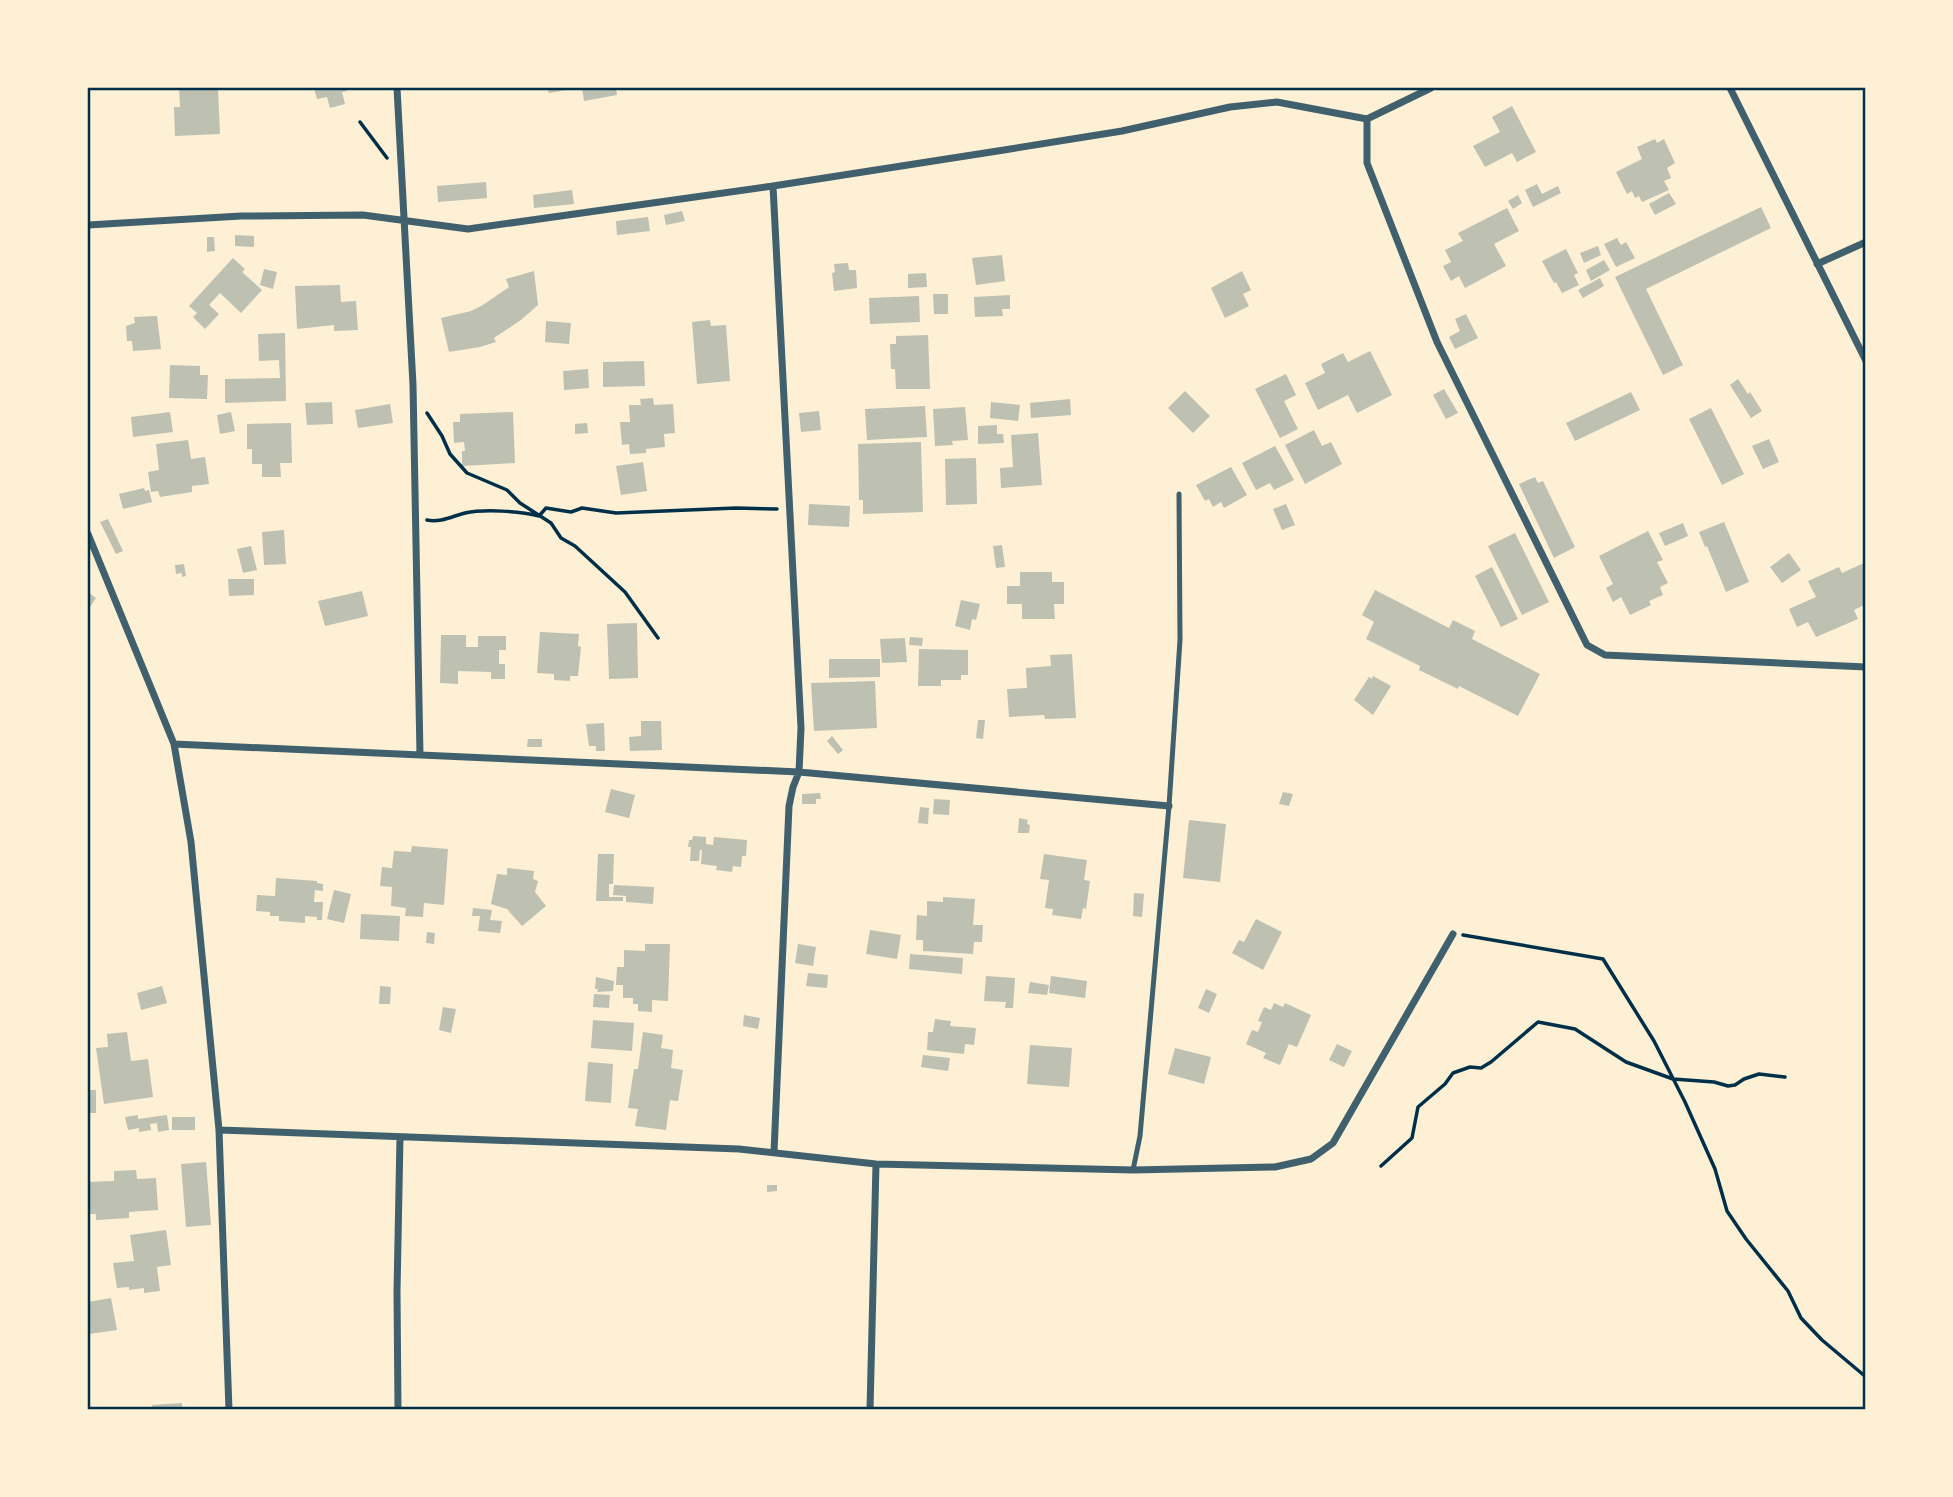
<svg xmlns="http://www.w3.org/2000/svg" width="1953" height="1497" font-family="Arial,sans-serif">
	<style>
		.building { fill: #bec0b2 }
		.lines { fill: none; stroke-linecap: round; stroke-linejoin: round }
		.path { stroke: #003049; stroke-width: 3.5 }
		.service { stroke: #3f606c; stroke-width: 5 }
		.minor { stroke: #3f606c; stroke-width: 7 }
		.neatline { fill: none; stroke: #003049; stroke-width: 2.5 }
	</style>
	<rect width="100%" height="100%" fill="#fdf0d5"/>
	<!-- building -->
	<path class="building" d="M179 88H218L220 134 175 136 174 107H180Z
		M314 88H347V91L342 92 345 104 330 108 327 97 317 99Z
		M547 88H572V89L549 93Z
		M582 88H616L617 95 584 101Z
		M1512 106 1536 152 1517 162 1512 153 1485 167 1473 146 1500 132 1492 117Z
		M1655 139 1657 143 1664 139 1675 163 1667 168 1671 178 1664 181 1669 190 1642 202 1639 196 1635 198 1632 191 1627 194 1616 172 1642 159 1637 147Z
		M486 182 487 198 438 202 437 186Z
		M1537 184 1542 194 1558 186 1561 193 1533 207 1525 190Z
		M572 190 574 204 534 208 533 195Z
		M1669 193 1676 204 1655 215 1649 204Z
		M1518 195 1522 203 1513 209 1508 201Z
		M1761 207 1771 228 1646 289 1683 365 1663 375 1615 277Z
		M1507 208 1519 231 1494 244 1506 266 1465 288 1459 276 1451 281 1443 266 1451 262 1445 250 1463 241 1458 233Z
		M682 211 685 221 666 225 664 215Z
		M648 217 650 231 617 235 616 221Z
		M235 235 254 236V247L235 246Z
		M207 237H214L215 251 207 252Z
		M1617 238 1621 245 1626 242 1635 258 1616 267 1604 244Z
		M1598 246 1601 255 1584 263 1580 253Z
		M1566 249 1578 273 1574 275 1579 285 1562 293 1556 282 1554 283 1542 261Z
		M1002 255 1005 281 976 285 972 258Z
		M233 258 245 269 242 272 262 290 241 313 220 293 209 305 219 314 205 329 193 317 197 313 189 306Z
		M1604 260 1610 270 1591 281 1586 270Z
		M848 263 849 270H856L857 288 834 291 832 273 835 272 834 264Z
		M264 269 277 272 273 289 260 285Z
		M534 271 538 305 521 320 494 338 496 342 480 347 449 352 441 318 471 311 483 305 509 287 506 279Z
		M1242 271 1251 290 1243 294 1249 306 1225 318 1211 288Z
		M926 273 927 287 908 288V274Z
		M1600 278 1604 286 1583 298 1578 290Z
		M340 285 341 302 356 301 358 330 334 331V325L297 329 295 286Z
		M933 294H948V314H934Z
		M1010 295V309H1002L1003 316 975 317 974 297Z
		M919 296 920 322 870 324 869 298Z
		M1466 314 1478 338 1455 349 1449 337 1460 331 1455 319Z
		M157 316 161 349 133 351 132 341H127L126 326 135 323 134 317Z
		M710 320 711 326 726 325 730 381 697 384 692 322Z
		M546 321 571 323 569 344 545 342Z
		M285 333 286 401 225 403V379L280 378 279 360 259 361 258 334Z
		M928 335 930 389H896L895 369H891L890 344H896V336Z
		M1370 351 1392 395 1357 413 1348 395 1318 410 1305 383 1325 373 1321 364 1343 353 1348 362Z
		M644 361 645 386 603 387V362Z
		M170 365 200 366V375H208L207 399 169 398Z
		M588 369 589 388 564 390 563 371Z
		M1286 374 1296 395 1284 401 1298 429 1280 438 1255 389Z
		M1738 379 1748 394 1750 392 1762 411 1751 418 1730 385Z
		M1444 389 1458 413 1446 419 1433 395Z
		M1185 391 1210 416 1193 433 1168 408Z
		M1631 392 1640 410 1575 441 1566 423Z
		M653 398 654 405 673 404 675 433 664 434 665 447 646 449V453L630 454 629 444 622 445 620 422H630L629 405H641L640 399Z
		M1070 399 1071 415 1031 418 1030 403Z
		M332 402 333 424 307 425 305 403Z
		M991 402 1020 405 1018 421 990 418Z
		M390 404 393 423 358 428 355 410Z
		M925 406 927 437 867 440 865 409Z
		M965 407 968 440 952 441 953 445 935 446 933 409Z
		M1711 408 1744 474 1722 485 1689 419Z
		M819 411 821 430 801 432 799 413Z
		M170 412 173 432 133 437 131 417Z
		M231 412 235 431 220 434 217 415Z
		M513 412 515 463 462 466V451H465L464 442 454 443 453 422H460V414Z
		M291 423 292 463H280L281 477H262V464H252V449H247V424Z
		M587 423 588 433 575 434V424Z
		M997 425V434H1003L1004 443 978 444V426Z
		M1314 430 1322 446 1331 442 1342 464 1305 484 1285 445Z
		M1038 433 1042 485 1001 488 1000 468 1013 467 1011 435Z
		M1769 439 1779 462 1763 469 1752 446Z
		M188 440 191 459 205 457 209 484 192 486V492L160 497 158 491 151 492 148 472 159 470 156 444Z
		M921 442 923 512 863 514V500H859L858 444Z
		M1275 446 1294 480 1274 490 1270 483 1256 490 1242 463Z
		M976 458 977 504 946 505 945 459Z
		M643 462 647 491 621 495 616 466Z
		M1231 467 1247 495 1224 508 1221 502 1213 507 1209 499 1205 501 1196 485Z
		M1535 477 1538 483 1543 481 1575 547 1554 558 1519 484Z
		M144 488 145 491 149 490 152 502 123 509 119 494Z
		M809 504 850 506 849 527 808 525Z
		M1286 504 1295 525 1282 530 1273 509Z
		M108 519 123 551 116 554 100 522Z
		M1724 522 1749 582 1726 592 1707 546 1705 547 1699 532Z
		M1683 523 1688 536 1665 546 1659 533Z
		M284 530 286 564 264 565 262 532Z
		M1648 531 1663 560 1657 562 1668 583 1660 587 1663 595 1649 601 1651 605 1630 615 1621 597 1613 602 1606 588 1613 584 1599 556Z
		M1515 533 1549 602 1522 615 1488 546Z
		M1002 545 1005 567 996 568 993 546Z
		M251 546 257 570 243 573 237 549Z
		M1789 553 1801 570 1782 583 1770 567Z
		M1864 563 1866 604 1854 610 1858 619 1816 637 1808 622 1797 627 1789 609 1816 597 1808 581 1839 567 1842 573Z
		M184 564 186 576 182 577V573L176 574 175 565Z
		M1492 567 1518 619 1501 627 1475 576Z
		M1020 572H1052V582H1064V604H1054L1055 619H1022V604H1007V586H1020Z
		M228 579H254V595L229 596Z
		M1375 590 1449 628 1453 620 1475 631 1472 639 1540 674 1518 716 1459 686 1458 689 1419 670 1420 666 1366 639 1374 622 1362 615Z
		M362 591 368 616 325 626 318 601Z
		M88 592 96 598 88 610Z
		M961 600 980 604 976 620 972 619 970 630 955 626Z
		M637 623 638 678 609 679 607 624Z
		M540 632 579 634 578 646 581 647 578 676H570V681L554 680V674L537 673Z
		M441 635H466V647H478V636H506V650H499V664H505V679H491V672L458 671V684L440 683Z
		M910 637 923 638 922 646 909 645Z
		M905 638 907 662 882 663 880 639Z
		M919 649 968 650V675H961V680H941V686H918Z
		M1072 654 1076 718 1045 719 1044 715 1009 717 1007 689 1027 688 1026 668 1051 666 1050 655Z
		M829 659H880V677L829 678Z
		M1373 676 1391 686 1373 715 1354 700 1369 677 1372 679Z
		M875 681 877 728 814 731 811 683Z
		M978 720H985L983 739 976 738Z
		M641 721H661L662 750 630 751 629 737 641 736Z
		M604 723 605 751H596V746H589L586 724Z
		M832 736 843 750 838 754 827 741Z
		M528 739H542V747H527Z
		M611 789 635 795 629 818 605 812Z
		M1283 792 1293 794 1289 806 1279 804Z
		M820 793 821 799H816V804H802V794Z
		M934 799 950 800 949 815 933 814Z
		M920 807 929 808 928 824 918 823Z
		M1019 818 1028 820 1027 824 1030 825 1029 833H1018Z
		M1189 820 1226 824 1220 882 1183 878Z
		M693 836 706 837V844L713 845 714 837 747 840 746 856H742L741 867 733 866 732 872 716 870 717 866 701 864 702 850H700L699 861H690L691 847H688L689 840H692Z
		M412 846 448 849 444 905 424 903 423 917 405 916 406 908 391 906 392 887 380 886 382 867 392 868 394 851 411 852Z
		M598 854H614L613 884H609V897H623V901H596Z
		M1044 854 1087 860 1084 880 1090 881 1086 909 1083 908 1081 919 1052 915 1053 909 1045 908 1049 880 1040 879Z
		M507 868 534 871 533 879 538 881 535 892 546 906 522 926 507 909 491 904 497 874 507 875Z
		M276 878 317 881V883L323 884V891L315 890 314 902H323L322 920H317V917L305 916V923L279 921V916H270V912L256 911 257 895 275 896Z
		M614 885 654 887 653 904 626 902V896L613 895Z
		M334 890 351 894 344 923 327 919Z
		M1134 893 1144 894 1142 917 1133 916Z
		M943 897 975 899 973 925H983L982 942H974L973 954 923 951V940H916L917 915 927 916V901L943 902Z
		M473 908 492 910 490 920 502 921 500 933 478 931 480 916H472Z
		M361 914 400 916 399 941 360 939Z
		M1256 919 1282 932 1263 970 1232 953 1239 940 1244 942Z
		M870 930 901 935 897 959 866 954Z
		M427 932 435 933 434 944 426 943Z
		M645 944H670L668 1001 652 1000V1012L638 1011V1004H633V998H623V985H616L617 967H624V950L645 951Z
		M798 944 816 947 813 966 795 963Z
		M910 954 963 958 962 974 909 969Z
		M808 973 828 975 827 988 806 986Z
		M986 976 1015 978 1013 1008H1005L1006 1002 984 1001Z
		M1051 976 1087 981 1085 998 1049 993Z
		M596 977 614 981 613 991 597 992 598 989H595Z
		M1030 982 1049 985 1047 995 1028 993Z
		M162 986 167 1003 141 1010 137 993Z
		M380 986 391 987 390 1004H379Z
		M1206 989 1217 994 1209 1013 1198 1008Z
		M594 994 610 995 609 1008 593 1007Z
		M1274 1003 1283 1007 1285 1003 1311 1015 1297 1047 1289 1044 1280 1065 1263 1058 1266 1053 1246 1044 1252 1030 1258 1032 1262 1022 1258 1021 1264 1007 1271 1010Z
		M443 1007 456 1009 451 1033 439 1030Z
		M744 1015 760 1018 758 1029 743 1026Z
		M935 1019 951 1021 950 1026 976 1028 974 1045 965 1044 964 1054 927 1050 928 1032H933Z
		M593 1020 634 1023 632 1051 591 1048Z
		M127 1032 131 1061 148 1059 153 1097 104 1104 96 1048 108 1047 107 1034Z
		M643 1032 663 1035 661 1048 673 1050 671 1068 683 1070 678 1101 670 1100 666 1130 635 1126 638 1109 628 1108 634 1069H638Z
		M1337 1044 1352 1051 1344 1067 1329 1060Z
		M1030 1045 1072 1048 1069 1087 1027 1084Z
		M1175 1048 1211 1057 1204 1084 1168 1074Z
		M923 1055 950 1058 948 1071 921 1067Z
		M588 1062 613 1064 611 1103 585 1101Z
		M88 1090H96V1113H88Z
		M138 1115V1119L167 1115 169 1130 158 1132 157 1123 150 1124 151 1130 139 1132V1128L128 1130 125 1117Z
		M172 1117H195V1130H172Z
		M206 1162 211 1225 186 1227 181 1164Z
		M136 1170 137 1179 156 1178 158 1210 129 1212V1218L96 1220V1214H88V1182L114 1181V1171Z
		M767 1185H777V1191L767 1192Z
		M166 1230 171 1265 157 1267 160 1291 144 1293V1288L129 1290V1287L117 1288 113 1263 134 1261 130 1235Z
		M111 1298 117 1330 89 1334 88 1302Z
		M182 1403V1410H153L152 1405Z"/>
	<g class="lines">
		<!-- path -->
		<path class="path" d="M360 122 387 158
			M427 413 442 436 450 454 467 473 507 490 520 503 551 523 561 538 575 546 625 592 658 638
			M427 520C440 523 453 516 465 513 484 509 520 511 539 516L546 508 571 512 582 508 616 513 736 508 777 509
			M1463 935 1603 959 1654 1041 1685 1102 1715 1169 1727 1211 1746 1239 1788 1291 1801 1318 1822 1340 1866 1377
			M1381 1166 1412 1138 1418 1107 1445 1084 1453 1073 1470 1067 1481 1068 1491 1062 1538 1022 1575 1029 1626 1062 1673 1079 1714 1082 1728 1086 1735 1085 1744 1079 1759 1074 1785 1077"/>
		<!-- service -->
		<path class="service" d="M1133 1170 1140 1136 1169 806 1180 640 1179 494"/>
		<!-- minor -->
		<path class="minor" d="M397 88 413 385 420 755
			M1730 88 1866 361
			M1367 119V163L1437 342 1587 645 1605 655 1866 667
			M773 186 801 728 799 772 793 787 789 806 774 1152
			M88 225 241 216 363 215 468 229 773 186 1004 150 1122 131 1230 107 1277 102 1367 119 1431 88
			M1817 264 1866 242
			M88 534 174 744 191 842 219 1130 229 1410
			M174 744 799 772 1169 806
			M219 1130 739 1149 876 1164 1133 1170 1275 1167 1311 1159 1333 1143 1453 934
			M398 1410 397 1292 400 1137
			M870 1410 876 1164"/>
	</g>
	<!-- border -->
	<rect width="1953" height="1497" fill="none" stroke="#fdf0d5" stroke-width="178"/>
	<rect x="89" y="89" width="1775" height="1319" class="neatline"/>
</svg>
